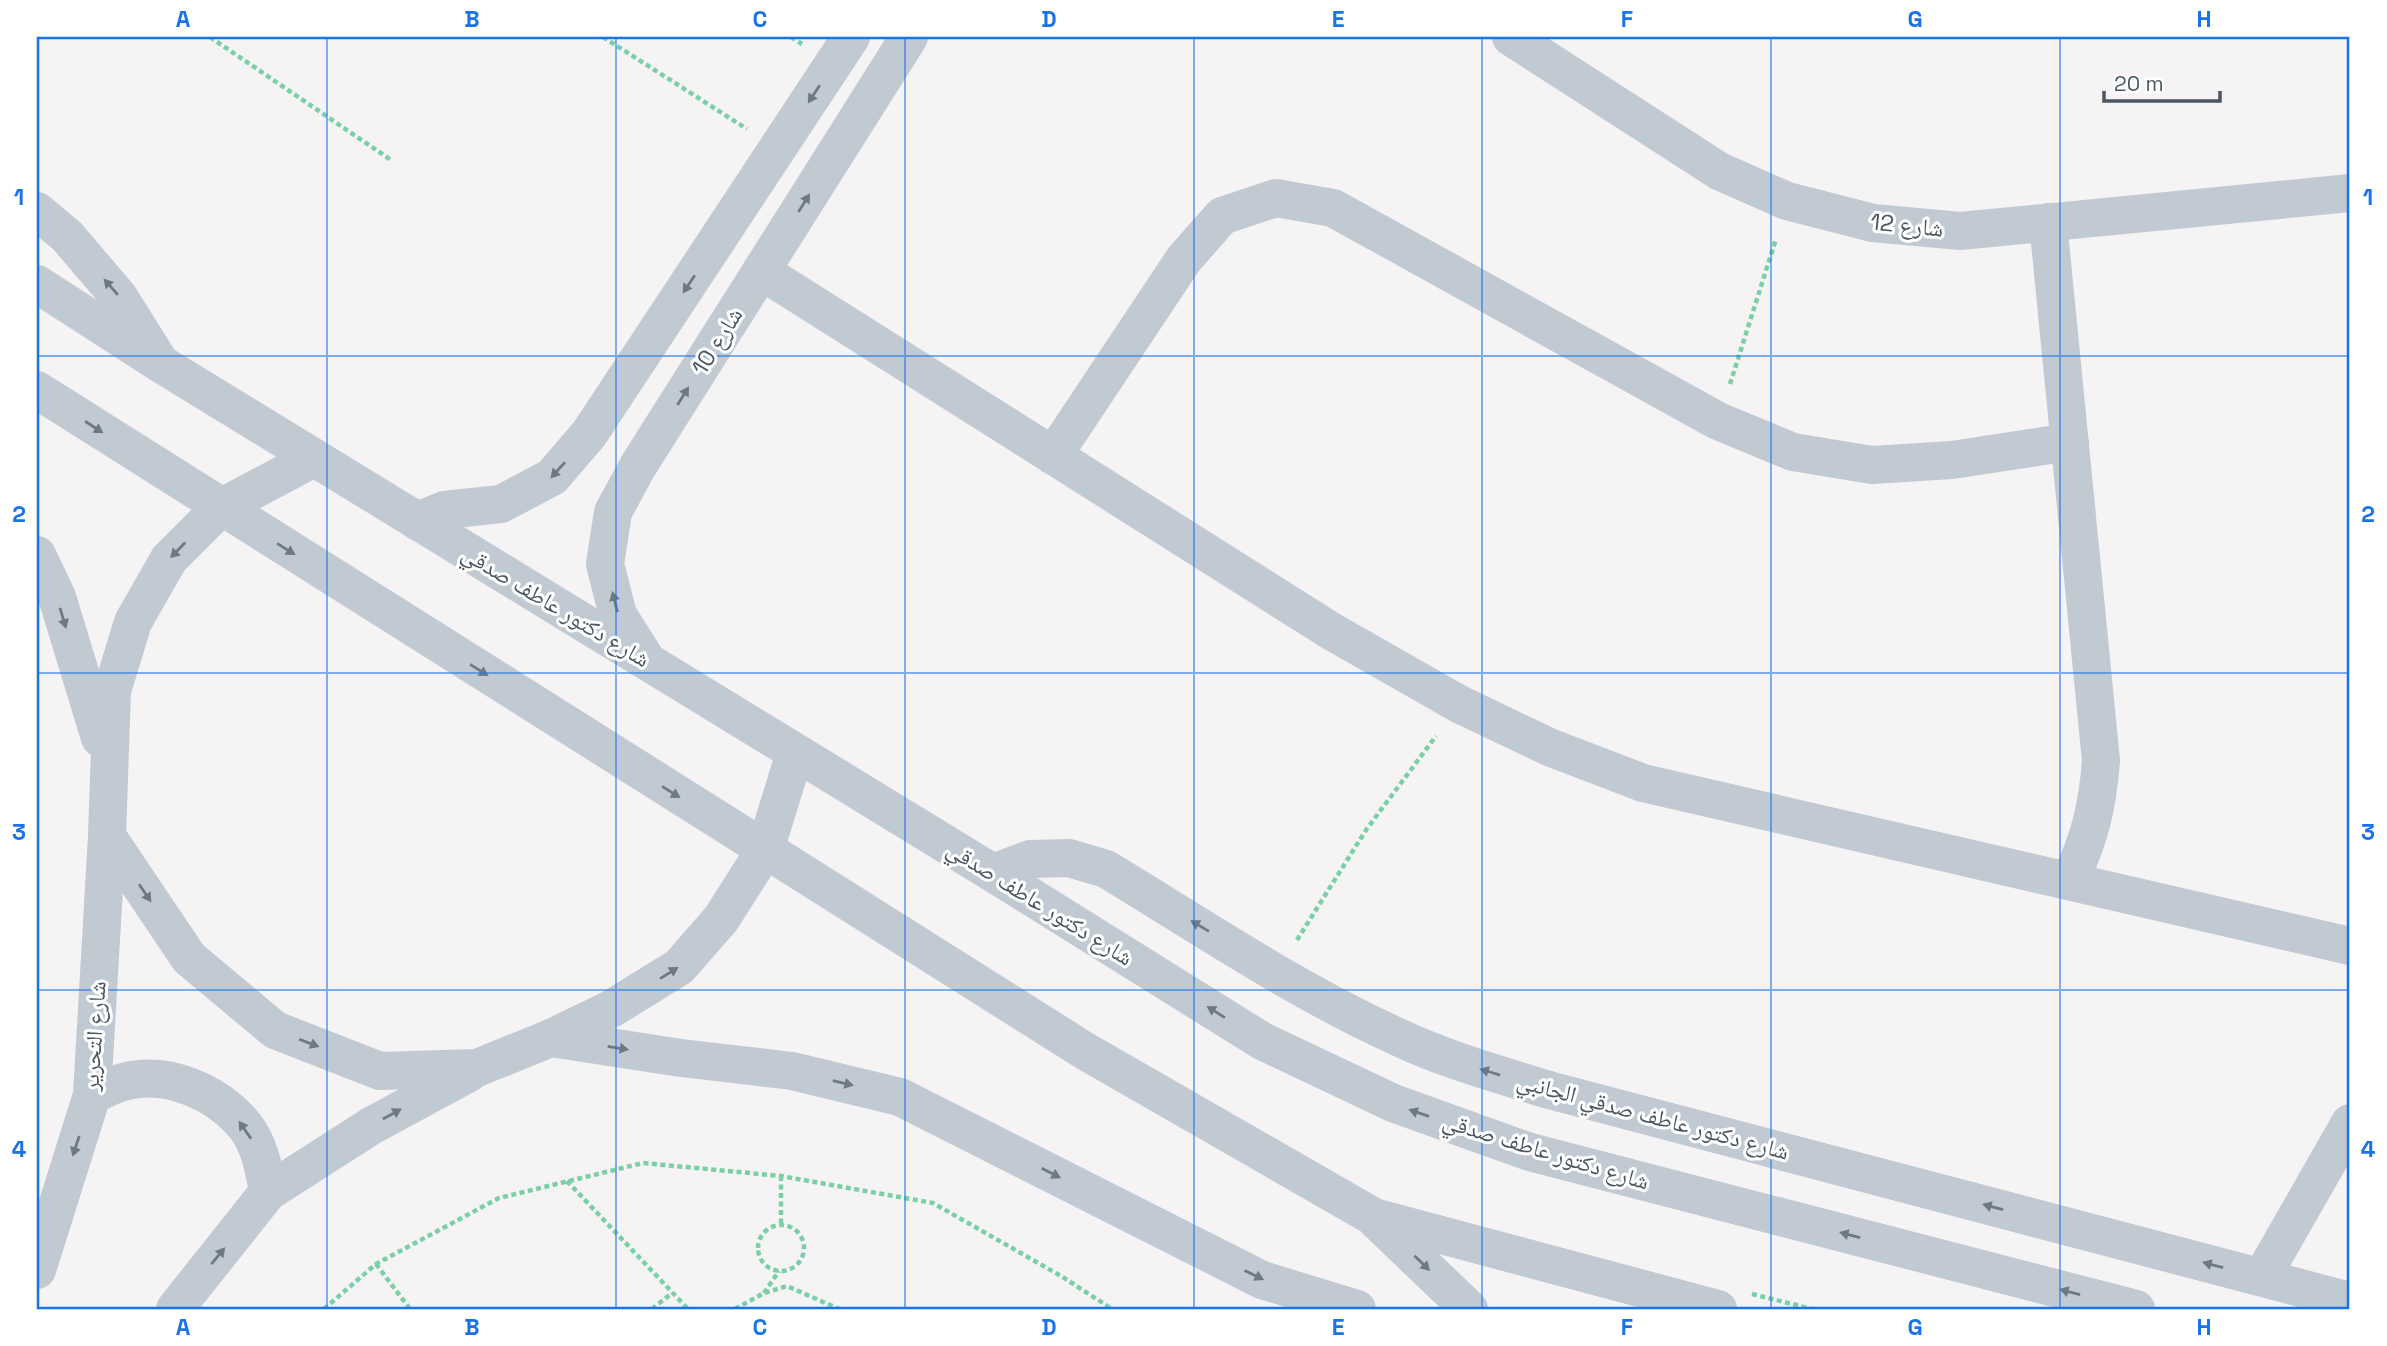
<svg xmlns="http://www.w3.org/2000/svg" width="2387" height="1346" font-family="'Space Grotesk','Noto Naskh Arabic',sans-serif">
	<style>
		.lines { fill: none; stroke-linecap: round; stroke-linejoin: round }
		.path { stroke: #7ad0a6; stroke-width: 4.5; stroke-dasharray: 5 3.5; stroke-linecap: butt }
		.minor { stroke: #c1cad2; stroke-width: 38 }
		.tertiary { stroke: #c1cad2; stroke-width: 38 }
		.oneway { fill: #6e7983 }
		.grid { fill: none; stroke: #1a73e8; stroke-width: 2; stroke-opacity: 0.55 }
		.labels { text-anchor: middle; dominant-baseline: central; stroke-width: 6; stroke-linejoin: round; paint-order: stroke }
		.street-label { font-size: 23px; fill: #4a5661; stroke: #fff }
		.neatline { fill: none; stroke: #1a73e8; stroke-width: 2.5 }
		.grid-label { font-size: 23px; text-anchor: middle; font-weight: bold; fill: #1a73e8 }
	</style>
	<rect width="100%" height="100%" fill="#f5f3f3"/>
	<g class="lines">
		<!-- path -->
		<path class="path" d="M210 37 391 160
			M603 37 747 129
			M791 37 802 44
			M1730 384 1776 239
			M1297 940 1366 830 1436 736
			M781 1176V1224
			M567 1181 688 1309
			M758 1248a23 23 0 1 1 46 0a23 23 0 1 1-46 0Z
			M376 1264 410 1309
			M764 1293 779 1271
			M1752 1294 1812 1309
			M324 1309 376 1264 499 1198 643 1163 781 1176 933 1203 1061 1276 1112 1309
			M652 1309 672 1293
			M735 1309 764 1293 787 1286 839 1309"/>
		<!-- minor -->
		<path class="minor" d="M1511 37 1719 171 1787 201 1873 223 1960 231 2350 193
			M37 211 67 236 119 297 161 364
			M2048 222 2101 761C2097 810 2090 836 2070 881
			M761 271 1331 631 1459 704 1549 747 1643 783 2350 946
			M1053 456 1184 259 1222 216 1276 198 1333 208 1718 421 1793 452 1872 465 1952 460 2070 442
			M417 521 444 510 501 504 552 477 589 434 851 37
			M647 661 618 615 605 564 613 512 638 466 909 37
			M993 873 1030 859 1069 858 1106 869C1202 927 1296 991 1398 1037 1446 1060 1498 1074 1549 1090L2350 1301
			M551 1038 681 1058 792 1071 900 1097 1262 1280 1357 1309
			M2262 1277 2350 1123"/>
		<!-- tertiary -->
		<path class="tertiary" d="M37 284 161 364 993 873 1262 1041 1393 1103 1530 1152 2136 1309
			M37 390 1085 1051 1374 1217 1718 1309
			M37 555 57 597 100 738
			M107 836 189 958 275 1030 380 1071 477 1068 551 1038 611 1009 679 967 721 919 765 850 795 753
			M92 1095C102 1091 112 1085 123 1082 167 1070 217 1092 245 1126 260 1145 264 1170 268 1192
			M1375 1219 1469 1309
			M37 1270 92 1095 107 836 112 691 133 622 169 559 220 508 314 458
			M175 1309 268 1192 371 1126 469 1073"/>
	</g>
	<!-- one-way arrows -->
	<defs><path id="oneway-solid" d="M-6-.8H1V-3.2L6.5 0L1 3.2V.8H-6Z" transform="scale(1.75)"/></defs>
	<g class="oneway">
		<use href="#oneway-solid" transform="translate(814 94) rotate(123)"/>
		<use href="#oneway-solid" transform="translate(804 203) rotate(-58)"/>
		<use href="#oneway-solid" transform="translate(689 284) rotate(124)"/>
		<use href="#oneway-solid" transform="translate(111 287) rotate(-131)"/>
		<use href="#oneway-solid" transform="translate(683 396) rotate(-58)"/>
		<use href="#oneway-solid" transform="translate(94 427) rotate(33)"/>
		<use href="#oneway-solid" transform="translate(558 470) rotate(132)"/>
		<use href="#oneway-solid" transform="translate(286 549) rotate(32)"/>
		<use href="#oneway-solid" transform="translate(178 550) rotate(134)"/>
		<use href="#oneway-solid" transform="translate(615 602) rotate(-104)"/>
		<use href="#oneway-solid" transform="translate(63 618) rotate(73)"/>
		<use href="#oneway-solid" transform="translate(479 670) rotate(32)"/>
		<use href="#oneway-solid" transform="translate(671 792) rotate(32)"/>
		<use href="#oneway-solid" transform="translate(145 893) rotate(56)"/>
		<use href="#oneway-solid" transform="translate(1200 926) rotate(-149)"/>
		<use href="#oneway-solid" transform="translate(669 973) rotate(-32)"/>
		<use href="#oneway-solid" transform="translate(1216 1012) rotate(-148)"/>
		<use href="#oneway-solid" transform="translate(309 1043) rotate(21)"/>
		<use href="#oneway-solid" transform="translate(618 1048) rotate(9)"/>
		<use href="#oneway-solid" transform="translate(1490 1072) rotate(-163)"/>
		<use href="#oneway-solid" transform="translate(843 1083) rotate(13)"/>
		<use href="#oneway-solid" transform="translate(1419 1113) rotate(-161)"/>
		<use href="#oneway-solid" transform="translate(392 1114) rotate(-29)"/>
		<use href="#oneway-solid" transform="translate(245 1130) rotate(-125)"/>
		<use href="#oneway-solid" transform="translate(76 1146) rotate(108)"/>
		<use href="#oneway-solid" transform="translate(1051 1173) rotate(27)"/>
		<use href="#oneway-solid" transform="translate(1993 1207) rotate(-165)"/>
		<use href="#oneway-solid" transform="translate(1850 1235) rotate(-165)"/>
		<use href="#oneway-solid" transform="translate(218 1256) rotate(-51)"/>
		<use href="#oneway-solid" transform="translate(1422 1263) rotate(44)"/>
		<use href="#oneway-solid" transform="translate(2213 1265) rotate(-165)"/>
		<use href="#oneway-solid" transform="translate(1254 1275) rotate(26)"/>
		<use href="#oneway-solid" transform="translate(2070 1292) rotate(-165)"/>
	</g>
	<!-- grid -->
	<path class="grid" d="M327 37V1309M616 37V1309M905 37V1309M1194 37V1309M1482 37V1309M1771 37V1309M2060 37V1309M37 356H2350M37 673H2350M37 990H2350"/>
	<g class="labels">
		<!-- street labels -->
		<g class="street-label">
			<text transform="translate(1907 225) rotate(6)">شارع 12</text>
			<text transform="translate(717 341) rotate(-58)">شارع 10</text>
			<text transform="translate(556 606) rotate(31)">شارع دكتور عاطف صدقي</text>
			<text transform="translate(1040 903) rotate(32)">شارع دكتور عاطف صدقي</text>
			<text transform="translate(94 1036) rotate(-86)">شارع التحرير</text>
			<text transform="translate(1653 1116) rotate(15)">شارع دكتور عاطف صدقي الجانبي</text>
			<text transform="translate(1546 1151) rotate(17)">شارع دكتور عاطف صدقي</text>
		</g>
	</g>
	<!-- border -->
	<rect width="2387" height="1346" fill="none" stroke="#ffffff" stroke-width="77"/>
	<!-- scale -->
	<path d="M2104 91v10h116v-10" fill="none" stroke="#4a5661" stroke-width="3.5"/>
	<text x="2114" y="91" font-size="21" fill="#4a5661" stroke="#ffffff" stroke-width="5" paint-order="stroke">20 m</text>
	<rect x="38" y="38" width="2310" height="1270" class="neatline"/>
	<g class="grid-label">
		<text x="183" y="27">A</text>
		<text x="472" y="27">B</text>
		<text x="760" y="27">C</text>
		<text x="1049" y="27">D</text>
		<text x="1338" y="27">E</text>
		<text x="1627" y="27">F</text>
		<text x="1915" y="27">G</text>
		<text x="2204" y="27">H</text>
		<text x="19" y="205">1</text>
		<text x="2368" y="205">1</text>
		<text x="19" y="522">2</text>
		<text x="2368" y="522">2</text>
		<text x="19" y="840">3</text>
		<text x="2368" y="840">3</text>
		<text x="19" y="1157">4</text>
		<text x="2368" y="1157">4</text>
		<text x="183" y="1335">A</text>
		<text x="472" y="1335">B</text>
		<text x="760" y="1335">C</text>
		<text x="1049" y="1335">D</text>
		<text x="1338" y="1335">E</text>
		<text x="1627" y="1335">F</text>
		<text x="1915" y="1335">G</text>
		<text x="2204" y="1335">H</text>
	</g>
</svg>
